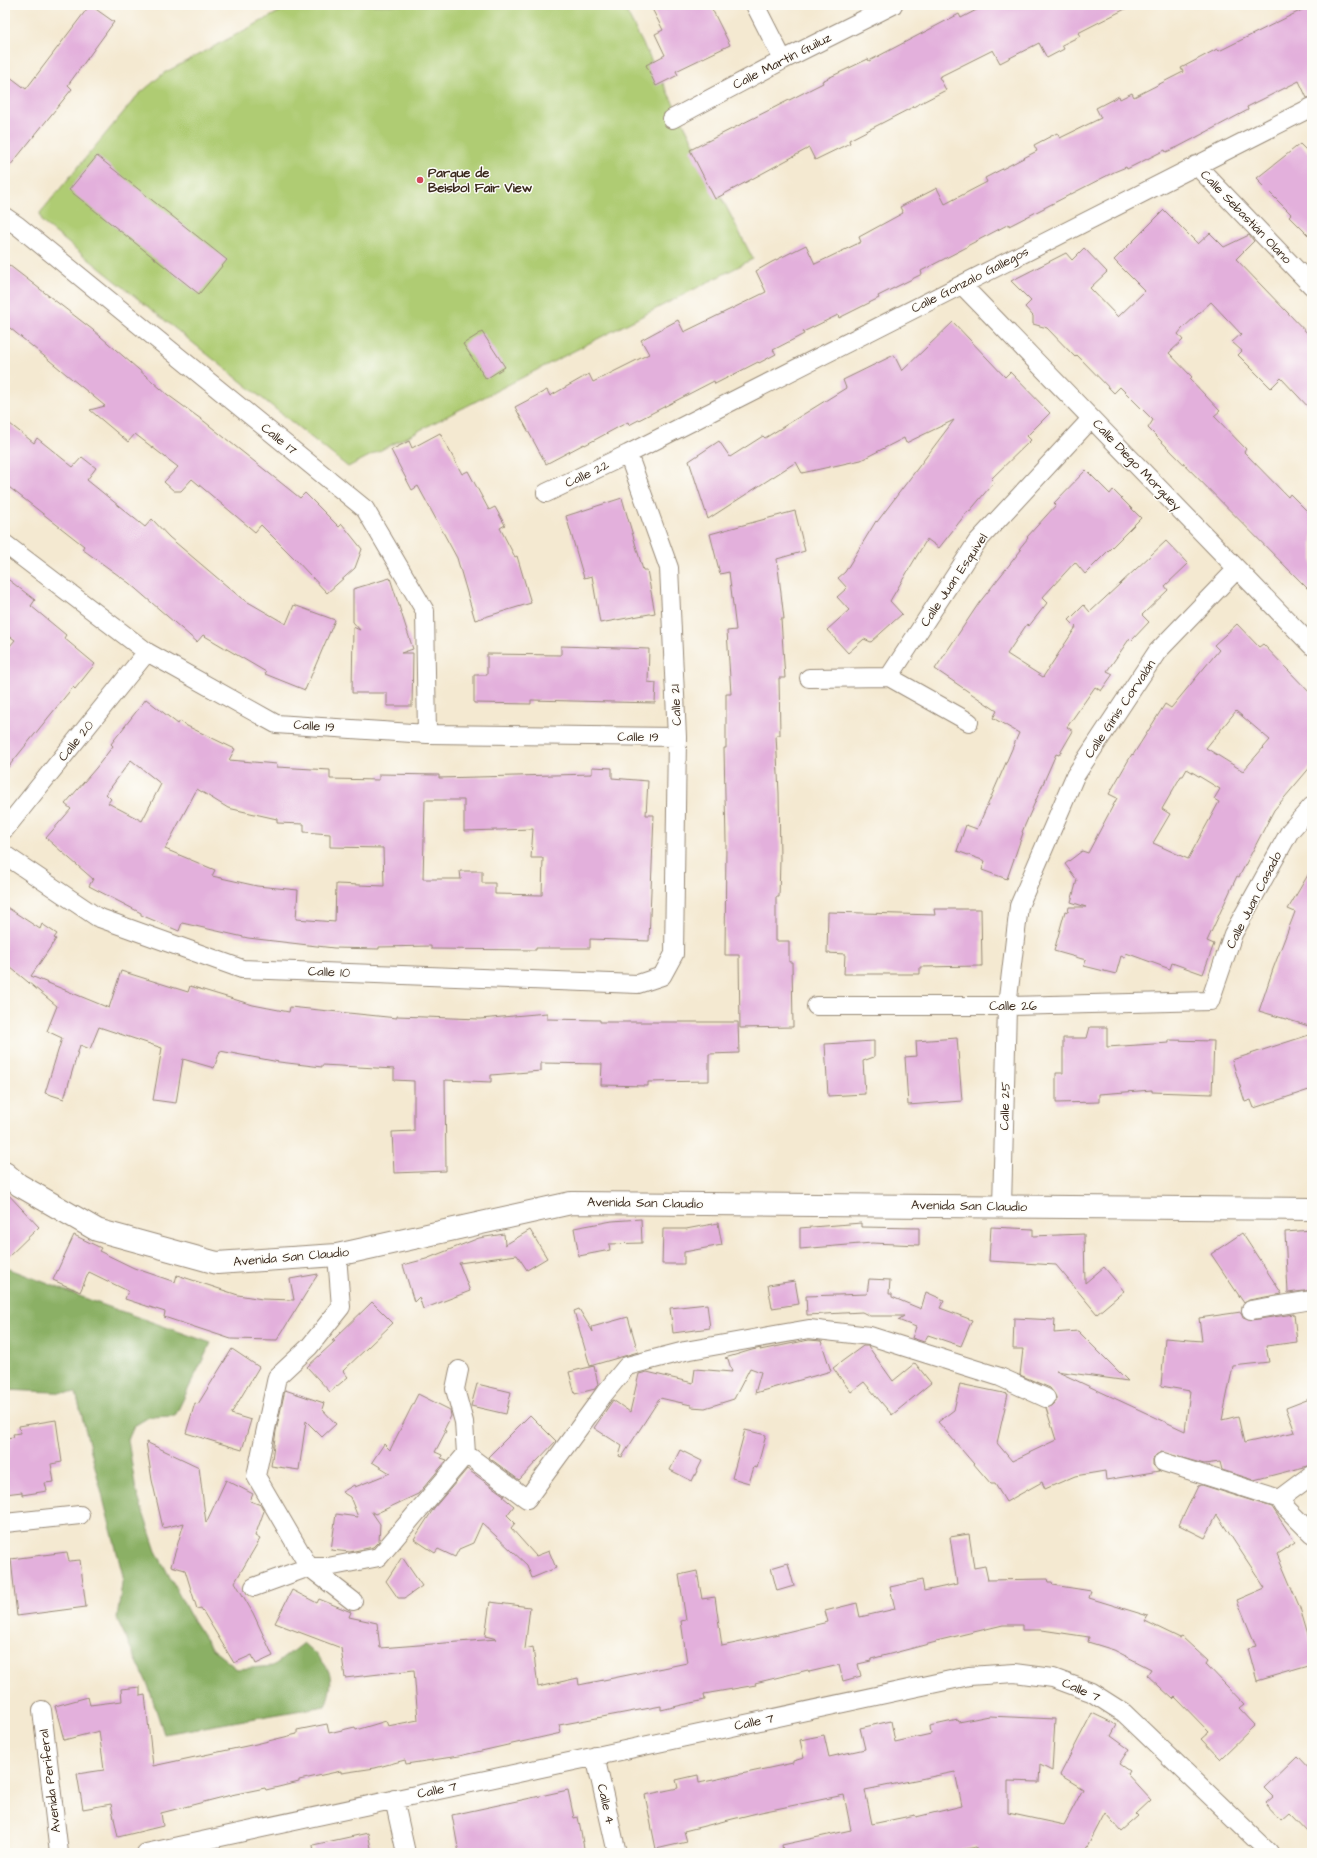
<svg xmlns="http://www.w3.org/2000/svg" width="1317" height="1858" font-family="'Architects Daughter',sans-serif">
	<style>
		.green { fill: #afcc73; stroke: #757b48 }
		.forest { fill: #8bb065; stroke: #636d42 }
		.building { fill: #e3b0dc; fill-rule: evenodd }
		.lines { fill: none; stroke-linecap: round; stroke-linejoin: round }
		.minor-casing { stroke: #988a78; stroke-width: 20 }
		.tertiary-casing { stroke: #988a78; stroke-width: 24 }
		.minor { stroke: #fff; stroke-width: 18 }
		.tertiary { stroke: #fff; stroke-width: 22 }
		.poi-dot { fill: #d1495b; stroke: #fdfcf7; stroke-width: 1.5 }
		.labels { text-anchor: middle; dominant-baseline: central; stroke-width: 3; stroke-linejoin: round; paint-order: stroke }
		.street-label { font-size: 13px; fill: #3b2a1e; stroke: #fdfcf7 }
		.poi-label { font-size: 13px; font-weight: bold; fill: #3b2a1e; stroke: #fdfcf7; text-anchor: start }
	</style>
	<rect width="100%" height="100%" fill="#fdfcf7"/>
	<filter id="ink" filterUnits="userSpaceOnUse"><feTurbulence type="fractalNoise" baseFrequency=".025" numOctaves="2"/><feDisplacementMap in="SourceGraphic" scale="8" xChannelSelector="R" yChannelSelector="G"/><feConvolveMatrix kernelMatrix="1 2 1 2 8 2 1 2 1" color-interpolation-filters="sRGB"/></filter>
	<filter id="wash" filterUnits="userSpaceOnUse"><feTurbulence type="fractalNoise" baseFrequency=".012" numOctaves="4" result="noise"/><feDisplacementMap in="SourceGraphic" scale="16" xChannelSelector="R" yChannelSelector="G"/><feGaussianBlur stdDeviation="0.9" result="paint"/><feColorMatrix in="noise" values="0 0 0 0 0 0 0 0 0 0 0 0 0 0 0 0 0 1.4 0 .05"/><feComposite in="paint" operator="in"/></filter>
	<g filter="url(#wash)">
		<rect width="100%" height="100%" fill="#f4e9d1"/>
		<!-- green -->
		<path class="green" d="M292 5H623L753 259 348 467 42 222 40 213 137 96 164 73Z"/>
		<!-- forest -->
		<path class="forest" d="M5 1268 15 1271 95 1302 211 1343 175 1416 149 1417 134 1426 128 1440 136 1491 156 1551 192 1619 212 1649 237 1669 273 1666 303 1643C328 1665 338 1673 325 1706L164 1734 148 1685 117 1619 123 1576 76 1393 5 1390Z"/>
		<g id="blocks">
			<!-- building -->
			<path class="building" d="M90 5 114 22 68 85 72 89 5 172V73L26 89Z
				M650 5H710L730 45 676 71 678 75 656 86 646 65 665 55 655 34 663 30Z
				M986 5H1133L1078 33 1080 36 1062 45 1064 49 1047 58 1039 43 1000 63 993 50 939 77 946 90 849 140 850 143 815 160 809 148 715 199 690 150 823 83 822 81 868 59 869 61 959 14 961 18Z
				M1312 5V97L1307 98 1299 81 1247 107 1248 110 1178 147 1166 152 1165 150 1127 169 1126 167 1114 172 1009 226V224L967 246V247L921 271 922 274 878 296 879 298 839 318 838 315 803 332 804 334 773 350 776 354 759 363 758 362 715 384 714 381 629 425 628 422 585 445 584 444 546 464 515 407 547 390 550 396 589 374 593 382 649 354 641 340 678 320 684 332 766 292 756 271 772 262 806 245 815 264 861 242 859 237 903 213 900 207 937 188 945 204 987 182 985 178 1037 151 1034 145 1057 133 1060 138 1101 118 1096 108 1119 96 1120 99 1132 93 1134 97 1183 72 1181 68 1217 49 1219 51Z
				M1300 144 1312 156V239L1289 216 1291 214 1259 182 1260 181 1257 178Z
				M97 156 227 260 199 294 69 190Z
				M1164 210 1198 244 1210 233 1224 247 1249 235 1254 241 1236 259 1312 338V411L1281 378 1271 388 1238 355 1242 351 1232 342 1241 334 1211 302 1182 329 1178 334 1183 340 1169 353 1192 377 1190 379 1220 411 1214 416 1246 449 1244 452 1288 497 1290 494 1312 516V593L1148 428 1153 420 1120 387 1114 393 1077 355 1075 357 1047 328 1033 324V316L1025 307 1031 301 1011 281 1066 253 1072 260 1084 248 1107 272 1090 288 1118 317 1145 291 1114 260Z
				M5 262 93 330 168 395 205 422 300 498 305 493 339 527 342 524 362 549 355 568 327 593 294 558 261 525 255 532 192 479 181 491H174L164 482 178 467 135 434 128 442 90 410 105 406 5 324Z
				M953 322 1005 377 1010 372 1050 413 1027 436 1031 440 991 479 994 482 969 512 968 511 939 548 927 539 890 601 902 614 871 642 864 639 848 653 827 630 849 610 837 597 847 588 838 578 845 572 876 521 877 522 954 420 906 443 904 438 861 460 802 473 796 462 708 519 689 461 719 441 730 457 763 436 765 438 846 388 843 380 894 355 902 371Z
				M482 332 505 367 486 379 463 344Z
				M5 420 34 443 37 438 73 467 82 457 96 468 87 480 145 527 152 519 169 537 241 598 286 624 294 605 335 620 305 690 265 674 266 672 203 635 197 642 129 583 82 549 84 546 5 484Z
				M440 433 462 474 468 471 489 510 495 507 505 525 500 528 515 557 517 556 531 603 475 620 457 558 418 486 412 490 391 450 409 441 412 448Z
				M1086 470 1110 494 1113 490 1141 518 1085 574 1075 562 1042 598 1047 603 1029 626 1027 624 1007 654 1043 677 1076 627 1069 620 1084 605 1090 612 1166 541 1188 564 1165 586 1168 590 1142 615 1149 622 1132 640 1130 638 1107 671 1113 674 1101 691 1095 687 1067 727 1073 731 1059 755 1056 754 1022 832 1023 833 1007 879 982 870 985 861 957 851 966 825 977 829 1019 733 993 718 997 711 935 669 979 603 1021 550 1019 549 1028 538 1027 537 1056 505 1054 503Z
				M622 498 643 570H647L655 613 600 623 592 576 584 578 566 516Z
				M795 511 805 551 777 559 784 619H781L785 678H779L780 735H776L779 793 780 859 779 897H776V941H789V962H792L793 1027 740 1028 739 955H725L726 842 724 748H726V694H731L727 631 736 630 729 572 720 574 710 534Z
				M5 577 35 600 31 606 66 635 64 638 95 664 75 689 73 687 5 771V652L15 640 5 633Z
				M390 578 413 649 401 653H413L412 706H387V693H352L353 627 360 630 353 622V589Z
				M1237 624 1259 647 1263 644 1312 695V765L1274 810 1239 877 1237 876 1207 941 1214 944 1203 974 1172 963 1170 969 1126 953 1125 958 1121 956 1116 974 1084 966 1086 960 1054 951 1065 911 1068 912 1069 907H1086L1071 902 1077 880 1065 864 1082 851 1088 853 1117 798 1109 794 1132 754 1133 755 1165 704 1171 708 1219 650 1214 645ZM1236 711 1270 740 1243 771 1206 748ZM1187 769 1220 789 1214 799 1219 802 1188 859 1153 843 1170 814 1162 809 1181 776H1183Z
				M561 646 649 649 648 682 656 683 655 703 531 700V704L474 703V675H487V654L561 655Z
				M146 699 178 724 180 721 187 726 235 749 229 760 277 764V767L330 770V779L379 780V774L439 775V778L592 774V767L612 768V778L648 781 646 815H654L649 941 590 939V948H536V950L431 949V946L379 947V949L334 948 248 938 182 923 179 931 141 915V913L89 886 93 879 46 838 71 809 65 804 96 768 113 746 111 744ZM131 760 161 784 142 821 108 803 111 799 106 794ZM197 789 228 808 277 819V823L304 824V832L330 834V847L383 848 384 886 336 884 335 922 296 919 298 890 257 886 212 876 215 870 165 849ZM425 800H464V831L533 829 531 858H543L542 895 495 894V883H482V871H460L461 879H423Z
				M1312 868V1027L1259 1011 1273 969 1295 912 1288 909Z
				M5 906 40 929 42 924 57 934 54 938 56 939 31 976 109 1008 121 971 188 992 190 986 253 1005 289 1012 290 1007 397 1018V1016L480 1019 547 1013V1019L600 1020V1022H738L739 1053 709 1054V1081L648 1082V1086L601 1085 602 1064 541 1063V1071L491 1075V1082L445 1080 446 1171 394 1173 392 1132 414 1131V1081L394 1080V1069L322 1065V1067L279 1062 220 1051 214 1068 183 1059 176 1103 153 1100 162 1048 99 1027 90 1049 80 1045 64 1099 45 1093 62 1038 47 1031 57 1006 5 963Z
				M934 909H981L982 966 920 967V974H844L845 954 827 953 828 912 935 915Z
				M1090 1027H1107V1047L1169 1043V1040L1214 1041 1212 1094 1152 1092V1090L1099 1094V1102L1056 1103V1073H1063V1038H1087Z
				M1312 1034V1089L1254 1108 1251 1100 1245 1102 1232 1060Z
				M957 1038 962 1101 908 1105 905 1057 917 1056 916 1041Z
				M874 1041V1057L863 1061 865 1094 828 1096 825 1044Z
				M5 1191 39 1227 5 1260Z
				M641 1219 642 1243 609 1244 610 1250 579 1256 574 1228 612 1221Z
				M718 1223 722 1245 684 1252V1264H662L663 1229H686Z
				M861 1223V1227L919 1228V1245L872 1243 800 1249V1228Z
				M991 1227 1033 1229V1236L1084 1234 1085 1283 1104 1267 1124 1291 1097 1314 1056 1265 989 1261Z
				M530 1230 547 1258 527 1270 517 1255 459 1263 470 1291 423 1309 419 1297 414 1302 403 1265 426 1259 479 1238 504 1234 505 1245Z
				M1312 1230V1290L1288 1293 1285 1232Z
				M1242 1233 1282 1294 1249 1300 1244 1303 1211 1254Z
				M74 1235 101 1248 99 1251 134 1268 175 1282 177 1275 238 1295 262 1299 294 1300 290 1279 318 1274 277 1340 231 1339 164 1317 165 1312 125 1299 128 1291 89 1272 80 1292 53 1280Z
				M869 1279 890 1280 889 1294H892V1297L921 1309 926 1292 944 1300 940 1308 972 1320 961 1346 928 1335 924 1342 912 1338 916 1327 898 1320 904 1316H870L862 1312 807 1315 806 1296 867 1294Z
				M795 1281 799 1304 772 1308 768 1285Z
				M372 1302 393 1323 343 1371 348 1377 330 1392 307 1367 335 1341H332Z
				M707 1304 710 1328 673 1333 670 1308Z
				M579 1309 593 1332 592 1327 628 1317 638 1352 590 1366 574 1311Z
				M1241 1312 1243 1317 1252 1320 1294 1314 1297 1342 1266 1346 1269 1362 1233 1366 1222 1420 1238 1416 1244 1443 1295 1432 1286 1408 1312 1398V1465L1254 1480 1222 1470 1220 1462 1204 1464 1161 1452 1156 1455 1153 1459V1465L1159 1471 1106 1480 1105 1471 1075 1476 1045 1489 1042 1482 1006 1502 995 1484H991L938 1422 954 1410 960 1384 1008 1394 997 1443 1012 1461 1056 1440 1046 1408 1052 1406 1056 1402V1397L1050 1388 1020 1375 1023 1349H1013L1014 1318 1055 1320 1054 1333 1078 1331 1128 1381 1056 1371 1185 1431 1190 1391 1161 1386 1165 1338 1202 1341 1199 1318Z
				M809 1340 821 1341 831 1371 755 1393 761 1372 750 1368 734 1399 705 1408 691 1407V1405L660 1398 622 1457 619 1456 622 1446 594 1428 613 1400 630 1412 639 1374 647 1372 693 1383 695 1369 732 1372 728 1359 725 1358 752 1350 761 1348 760 1350Z
				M863 1346H868L893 1381 915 1363 931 1383 892 1415 864 1382 851 1392 833 1368Z
				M232 1349 259 1367 231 1414 251 1420 242 1450 186 1433 195 1403 198 1404Z
				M594 1366 598 1384 595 1389 575 1394 569 1372Z
				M477 1384 511 1392 506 1414 471 1406Z
				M285 1390 324 1403 322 1409 336 1424 322 1437 306 1421 299 1470 271 1466 276 1431Z
				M418 1394 450 1410 451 1416 444 1430 446 1431 435 1452 442 1455 441 1458 447 1460 418 1494 375 1514 371 1511 380 1524 379 1541 373 1547 350 1552 331 1550 336 1514 358 1517 350 1497 342 1492 354 1485 355 1487 390 1473 372 1462 384 1444 390 1450Z
				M530 1415 556 1441 519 1480 488 1457Z
				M56 1420 62 1462 51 1464 54 1482 45 1483 47 1491 22 1495V1492L5 1494V1438L14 1437 13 1434 20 1433 19 1426Z
				M745 1430 766 1435 757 1468 754 1467 749 1483 732 1478Z
				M146 1442 199 1467 206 1523 226 1480 253 1494 250 1501 261 1505 264 1511 255 1536 260 1539 235 1582 253 1613 273 1656 256 1664 252 1655 234 1663 201 1608 197 1609 185 1570 171 1566 184 1523 163 1528 152 1480Z
				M680 1450 702 1461 692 1481 670 1470Z
				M467 1469 505 1496 503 1497 514 1506 507 1515 515 1523 511 1528 536 1556 549 1551 556 1568 532 1578 527 1565 482 1523 473 1543 459 1549 455 1557 438 1549 435 1553 414 1539 434 1508Z
				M1202 1485 1272 1507 1295 1542 1277 1554 1300 1608 1312 1649V1665L1257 1681 1248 1648 1256 1646 1237 1600 1265 1588 1217 1515 1205 1538 1179 1525 1198 1486Z
				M969 1534 974 1568 985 1566 988 1580 1047 1579 1048 1582H1052L1053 1585 1091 1591 1089 1598 1148 1616 1145 1621 1180 1638 1182 1637 1208 1661 1206 1664 1245 1705 1240 1709 1255 1725 1220 1759 1201 1739 1209 1732 1175 1697 1173 1699 1147 1675 1151 1669 1114 1650 1088 1642 1089 1637 1042 1630H1022V1625H1003L936 1641V1642L871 1659V1661L858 1664 861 1676 843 1681 839 1665 809 1672 808 1670 755 1683 756 1685 704 1694 705 1700 682 1705 661 1710V1706L559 1725 561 1733 459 1756 406 1764 405 1760 375 1768 341 1773V1771L299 1780V1782L266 1790 265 1788 231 1795 161 1813 163 1826 118 1837 111 1804 83 1809 77 1774 104 1770 99 1731 64 1740 55 1706 88 1697 90 1705 122 1701 121 1689 140 1687V1696L145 1695 153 1766 256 1744 297 1734V1730L327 1724 329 1733 355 1727 356 1730 386 1721 388 1726 418 1720 414 1670 345 1678 341 1648 275 1623 292 1590 317 1603 319 1599 351 1612 349 1617 377 1623 380 1648 497 1639 485 1636 490 1602 530 1607 525 1649 533 1647 538 1687 578 1678 579 1685 687 1663 681 1621 686 1620 679 1575 697 1571 702 1599 715 1597 722 1646 770 1636 828 1622 825 1611 857 1603 860 1617 895 1609 890 1587 922 1580 924 1591 957 1584 950 1537Z
				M67 1552 69 1561 80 1560 86 1607 17 1616 11 1559Z
				M402 1557 422 1586 405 1598H398L386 1581Z
				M788 1563 794 1586 777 1591 771 1568Z
				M1092 1713 1117 1725 1111 1736 1129 1749 1119 1764 1129 1771 1127 1774 1151 1800 1136 1814 1138 1816 1121 1831 1105 1813 1084 1853H976V1847L946 1853H783L782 1845 851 1830 844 1795 761 1812 684 1831 687 1842 656 1849 645 1795 678 1788 676 1780 698 1775 699 1783 793 1763V1761L804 1758 800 1740 824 1735 829 1757 865 1749 860 1728 891 1721 895 1742 931 1734 930 1726 958 1720 959 1722 989 1716 1055 1719 1052 1771 1040 1765 1039 1782 1008 1781V1813L1064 1825 1083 1789 1060 1775ZM955 1772 962 1806 916 1817 915 1815 872 1824 865 1790Z
				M1297 1756 1312 1772V1836L1289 1812 1281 1819 1266 1803 1273 1797 1264 1788Z
				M568 1790 574 1818 578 1817 585 1853H459L452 1815Z
				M368 1833 372 1853H314L313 1845Z"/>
		</g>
	</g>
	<g filter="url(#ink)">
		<use href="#blocks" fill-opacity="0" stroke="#988a78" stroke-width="1"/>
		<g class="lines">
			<!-- minor casing -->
			<g class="minor-casing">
				<path id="minor" d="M755 5 783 60
					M672 119 783 60 893 5
					M1196 165 1312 286
					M5 217 18 226 365 509 425 611 427 734
					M962 285 1312 646
					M546 493 628 454 1312 107
					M5 544 147 652 276 724 427 734 677 737
					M889 677 977 542 1091 419
					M809 678 889 677 969 722
					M5 829 147 652
					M5 855 97 917 242 969 638 984 662 976 674 954 677 737 669 568 628 454
					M816 1006H1007L1210 1001 1233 934 1290 831 1312 806
					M1002 1207 1007 1006 1019 906 1075 776 1157 652 1237 569
					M337 1255 341 1307 309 1347 277 1377 256 1476 309 1567 353 1601
					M1251 1310 1312 1300
					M466 1454 527 1499 604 1394 627 1366 685 1351 809 1329 870 1336 1000 1377 1046 1398
					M1163 1462 1280 1499 1312 1475
					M1280 1499 1284 1506 1312 1534
					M5 1523 80 1515
					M254 1587 309 1567H328L379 1557 466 1454 464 1422 455 1389 459 1370
					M42 1710 59 1853
					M595 1756 617 1853
					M394 1799 406 1853
					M146 1853 969 1676 1015 1673 1053 1678 1091 1692 1124 1713 1270 1853"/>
			</g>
			<!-- tertiary casing -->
			<g class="tertiary-casing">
				<path id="tertiary" d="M5 1173 19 1185 97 1230 217 1263 337 1255 571 1203 1312 1209"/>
			</g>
			<!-- minor -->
			<use href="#minor" class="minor"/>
			<!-- tertiary -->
			<use href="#tertiary" class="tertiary"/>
		</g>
	</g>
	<!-- markers -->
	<circle class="poi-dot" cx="420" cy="180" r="4"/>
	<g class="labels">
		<!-- street labels -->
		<g class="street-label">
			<text transform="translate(782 61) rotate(-27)">Calle Martín Guiluz</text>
			<text transform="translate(1246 217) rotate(46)">Calle Sebastián Olano</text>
			<text transform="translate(970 280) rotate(-27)">Calle Gonzalo Gallegos</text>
			<text transform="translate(279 439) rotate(39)">Calle 17</text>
			<text transform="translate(1137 465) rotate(46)">Calle Diego Morguey</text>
			<text transform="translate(587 474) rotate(-25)">Calle 22</text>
			<text transform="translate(954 580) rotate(-56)">Calle Juan Esquivel</text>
			<text transform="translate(676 705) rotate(-93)">Calle 21</text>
			<text transform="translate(1120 709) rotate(-56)">Calle Ginis Corvalán</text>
			<text transform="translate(314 726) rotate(4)">Calle 19</text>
			<text transform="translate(638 737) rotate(1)">Calle 19</text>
			<text transform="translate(76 741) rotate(-51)">Calle 20</text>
			<text transform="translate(1254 900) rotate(-63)">Calle Juan Casado</text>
			<text transform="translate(329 972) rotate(2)">Calle 10</text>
			<text x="1013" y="1006">Calle 26</text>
			<text transform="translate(1005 1106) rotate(-88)">Calle 25</text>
			<text transform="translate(645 1203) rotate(1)">Avenida San Claudio</text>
			<text transform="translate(969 1206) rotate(1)">Avenida San Claudio</text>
			<text transform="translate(291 1257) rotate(-5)">Avenida San Claudio</text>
			<text transform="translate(1081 1690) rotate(24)">Calle 7</text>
			<text transform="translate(754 1722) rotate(-12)">Calle 7</text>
			<text transform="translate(50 1781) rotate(-97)">Avenida Periferal</text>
			<text transform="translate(437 1790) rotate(-12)">Calle 7</text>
			<text transform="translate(606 1804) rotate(77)">Calle 4</text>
		</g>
		<!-- poi labels -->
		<g class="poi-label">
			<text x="428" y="173">Parque de<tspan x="428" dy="15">Beisbol Fair View</tspan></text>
		</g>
	</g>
	<!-- margin -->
	<rect width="1317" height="1858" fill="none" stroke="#fdfcf7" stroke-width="20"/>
</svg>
